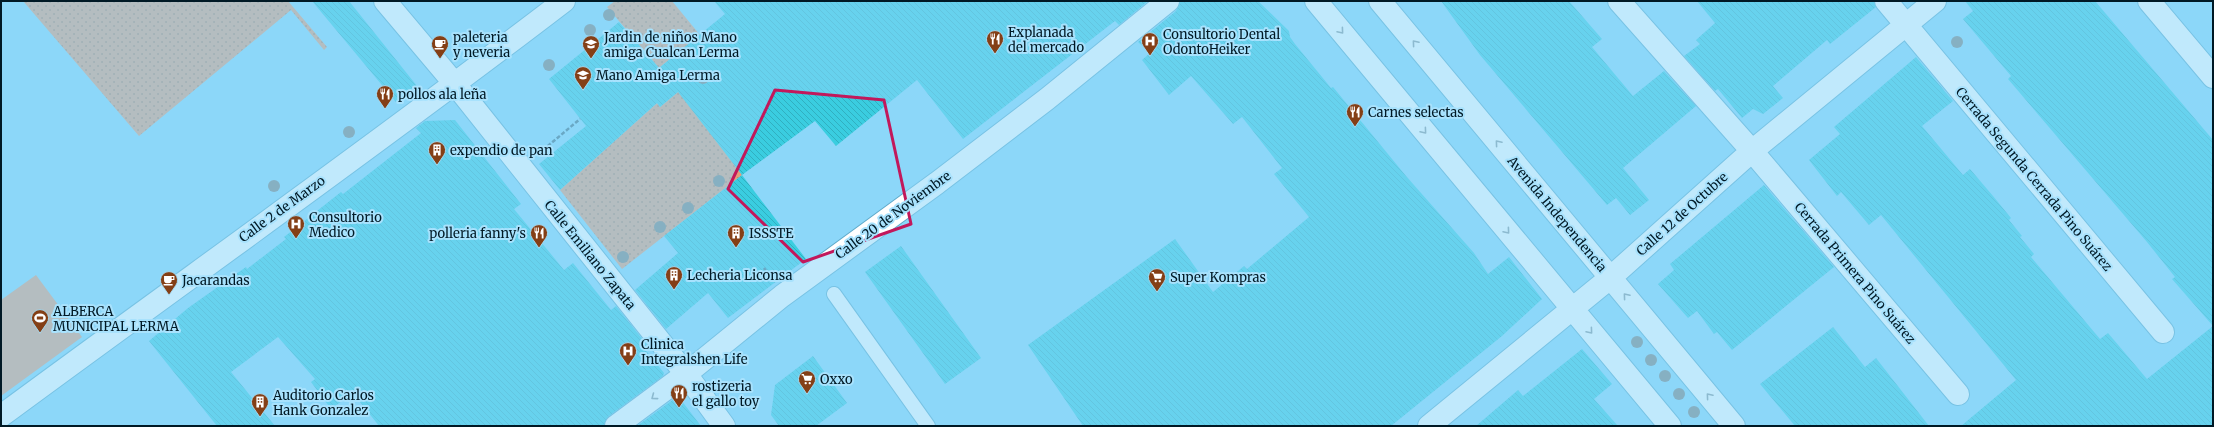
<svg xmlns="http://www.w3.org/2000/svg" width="2214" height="427" font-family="Merriweather,serif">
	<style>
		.park { fill: url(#park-dots) }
		.pitch { fill: #e59e7a }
		.building { fill: url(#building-back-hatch) }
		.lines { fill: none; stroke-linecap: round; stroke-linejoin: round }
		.lane-casing { stroke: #60abcb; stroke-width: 16 }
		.street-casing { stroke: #60abcb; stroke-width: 24 }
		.path { stroke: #407086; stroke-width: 2.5; stroke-dasharray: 4 2; stroke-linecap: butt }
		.lane { stroke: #fff; stroke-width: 14 }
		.street { stroke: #fff; stroke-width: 22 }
		.tree { fill: #7f817f }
		.oneway { stroke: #8c989d }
		.marked { fill: none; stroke: #c2185b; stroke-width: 3; stroke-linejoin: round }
		.labels { text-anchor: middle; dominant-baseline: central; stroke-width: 4; stroke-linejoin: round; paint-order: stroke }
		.poi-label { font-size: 13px; fill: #001925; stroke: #a8e2fd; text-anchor: start }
		.street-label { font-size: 13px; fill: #001925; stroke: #a8e2fd }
	</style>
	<defs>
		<pattern id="park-dots" width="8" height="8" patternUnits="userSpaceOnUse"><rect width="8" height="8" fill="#e59e7a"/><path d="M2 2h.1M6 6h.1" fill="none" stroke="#b78064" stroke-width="1.8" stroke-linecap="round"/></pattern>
		<pattern id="building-back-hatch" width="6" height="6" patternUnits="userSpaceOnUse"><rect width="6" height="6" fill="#3acde0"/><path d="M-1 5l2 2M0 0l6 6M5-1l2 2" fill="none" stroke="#31afc0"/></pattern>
	</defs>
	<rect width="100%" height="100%" fill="#8cd7f9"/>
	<!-- park -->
	<path class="park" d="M23 1H288L327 47 324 50 291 10 139 136Z
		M615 1H672L700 35 659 68 607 7Z
		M679 91 742 175 622 269 560 190 657 103 660 107Z"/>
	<!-- pitch -->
	<path class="pitch" d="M36 275 82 337 1 396V300Z"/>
	<!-- building -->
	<path class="building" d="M312 1H349L417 86 396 102Z
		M714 1H1148L1119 25 1115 21 963 139 917 80 836 146 815 121 742 175 678 92 660 107 657 103 560 190 539 164 586 126 549 79 619 22 659 68 725 14Z
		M1180 1H1258L1289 31 1290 37 1295 44 1331 88 1333 87 1406 176 1474 253 1488 274 1509 257 1542 299 1502 336 1391 426H1083L1028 345 1175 239 1213 292 1244 266 1247 269 1309 217 1274 174 1282 168 1242 117 1233 124 1191 76 1169 95 1142 60 1150 53 1138 42 1176 11Z
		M1441 1H1569L1602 39 1592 47 1633 96 1664 71 1696 106 1623 168 1649 200 1630 215 1616 198 1607 205 1480 55Z
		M1697 1H1874L1876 7 1830 44 1827 40 1773 86 1783 98 1763 114 1753 109 1742 118 1718 89 1715 91 1684 56 1700 44 1696 40 1715 23Z
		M1965 1H2095L2213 140V326L2172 279 2175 277 2147 242 2008 79 2011 76 1963 19 1973 11Z
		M1916 57 1953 101 1922 126 1963 175 1970 169 1993 196 2011 218 2009 220 2022 236 2020 237 2034 254 2031 257 2100 339 2108 333 2147 379 2213 326V426H1961L2016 380 1881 215 1869 225 1841 192 1837 196 1809 160 1840 134 1834 127Z
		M455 120 521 204 514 209 564 270 573 263 611 310 616 306 647 345 644 348 664 373 663 376 609 416 604 426H379L353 393 331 409 311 382 315 379 278 337 231 372 275 426H217L149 341 188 308 246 267 247 269 286 239 284 237 341 192 343 194 421 133 416 128 425 121Z
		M742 175 806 259 728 318 708 293 666 329 635 290 678 253 664 236Z
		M1764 185 1834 267 1732 350 1717 332 1714 334 1697 311 1688 318 1658 284 1674 270 1670 264Z
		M901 246 981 358 945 384 865 272Z
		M1833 327 1865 367 1876 358 1929 426H1795L1760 384Z
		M1582 349 1612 384 1594 399 1618 426H1476L1518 390 1523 396Z
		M813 356 847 403 816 426H779L771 415 775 385Z
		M678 396 701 426H637Z"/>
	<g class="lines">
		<!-- lane casing -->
		<g class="lane-casing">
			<path id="lane" d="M834 294 928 426"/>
		</g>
		<!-- street casing -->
		<g class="street-casing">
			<path id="street" d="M385 1 455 84 686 374 724 426
				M1316 1 1670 426
				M1380 1 1734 426
				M1619 1 1752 151 1958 394
				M1886 1 2163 332
				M2149 1 2213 77
				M1 416C188 278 379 143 564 1
				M616 426 686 374 782 296 937 183 1047 99 1168 1
				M1429 426 1610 278 1752 151 1935 1"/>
		</g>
		<!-- path -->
		<path class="path" d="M543 150 580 119
			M764 268 768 274"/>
		<!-- lane -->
		<use href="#lane" class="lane"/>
		<!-- street -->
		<use href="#street" class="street"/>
	</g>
	<!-- trees -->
	<g class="tree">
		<circle cx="609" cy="15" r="6"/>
		<circle cx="590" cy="30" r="6"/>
		<circle cx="1957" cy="42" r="6"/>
		<circle cx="549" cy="65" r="6"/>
		<circle cx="703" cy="78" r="6"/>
		<circle cx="349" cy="132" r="6"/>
		<circle cx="719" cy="181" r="6"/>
		<circle cx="274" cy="186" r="6"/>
		<circle cx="688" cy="208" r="6"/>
		<circle cx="660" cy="227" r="6"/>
		<circle cx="623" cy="257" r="6"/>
		<circle cx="1637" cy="342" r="6"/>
		<circle cx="1651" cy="360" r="6"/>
		<circle cx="1665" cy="376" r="6"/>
		<circle cx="1679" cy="394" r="6"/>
		<circle cx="1694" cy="412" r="6"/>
	</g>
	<!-- one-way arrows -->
	<defs><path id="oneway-chevron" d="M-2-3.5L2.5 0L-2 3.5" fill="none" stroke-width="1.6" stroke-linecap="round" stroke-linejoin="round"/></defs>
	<g class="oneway">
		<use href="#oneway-chevron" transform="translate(1341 31) rotate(50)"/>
		<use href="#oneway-chevron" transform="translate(1415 43) rotate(-130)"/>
		<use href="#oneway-chevron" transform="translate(1424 131) rotate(50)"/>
		<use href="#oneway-chevron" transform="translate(1498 143) rotate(-130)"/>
		<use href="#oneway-chevron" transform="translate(1507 231) rotate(50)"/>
		<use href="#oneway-chevron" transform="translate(1626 296) rotate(-130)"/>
		<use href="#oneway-chevron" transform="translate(1590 331) rotate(50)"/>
		<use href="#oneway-chevron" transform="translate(1709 396) rotate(-130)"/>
		<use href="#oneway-chevron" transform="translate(654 397) rotate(143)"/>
	</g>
	<!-- marked area -->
	<path d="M0 0H2214V427H0ZM775 90 884 100 911 224 803 262 728 189Z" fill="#8cd7f9" fill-opacity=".55" fill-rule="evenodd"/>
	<path class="marked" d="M775 90 884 100 911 224 803 262 728 189Z"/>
	<!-- icons -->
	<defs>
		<g id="restaurant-pin" transform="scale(0.9)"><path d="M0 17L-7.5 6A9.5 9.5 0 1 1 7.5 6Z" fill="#843f16" stroke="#a8e2fd"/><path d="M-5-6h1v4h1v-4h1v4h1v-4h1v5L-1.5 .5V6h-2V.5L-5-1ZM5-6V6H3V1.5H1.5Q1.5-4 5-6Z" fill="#fff"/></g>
		<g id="hospital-pin" transform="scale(0.9)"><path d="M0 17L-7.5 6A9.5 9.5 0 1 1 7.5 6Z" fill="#843f16" stroke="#a8e2fd"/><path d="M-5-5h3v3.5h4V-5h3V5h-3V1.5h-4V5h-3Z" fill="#fff"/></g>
		<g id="cafe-pin" transform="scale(0.9)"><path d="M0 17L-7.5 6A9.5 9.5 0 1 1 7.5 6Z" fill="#843f16" stroke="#a8e2fd"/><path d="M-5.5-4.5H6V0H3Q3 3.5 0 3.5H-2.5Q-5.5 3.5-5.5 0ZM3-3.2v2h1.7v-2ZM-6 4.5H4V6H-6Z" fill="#fff"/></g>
		<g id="school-pin" transform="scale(0.9)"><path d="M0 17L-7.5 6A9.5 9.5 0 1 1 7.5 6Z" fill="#843f16" stroke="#a8e2fd"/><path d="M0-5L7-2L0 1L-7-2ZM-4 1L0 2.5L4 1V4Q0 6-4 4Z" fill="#fff"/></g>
		<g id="building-pin" transform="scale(0.9)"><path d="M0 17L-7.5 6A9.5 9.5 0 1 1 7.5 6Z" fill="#843f16" stroke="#a8e2fd"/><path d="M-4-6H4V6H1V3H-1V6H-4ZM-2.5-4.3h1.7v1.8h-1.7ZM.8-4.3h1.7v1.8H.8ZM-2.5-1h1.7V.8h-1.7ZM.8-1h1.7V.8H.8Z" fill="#fff"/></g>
		<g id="supermarket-pin" transform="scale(0.9)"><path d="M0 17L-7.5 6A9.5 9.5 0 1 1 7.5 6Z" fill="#843f16" stroke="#a8e2fd"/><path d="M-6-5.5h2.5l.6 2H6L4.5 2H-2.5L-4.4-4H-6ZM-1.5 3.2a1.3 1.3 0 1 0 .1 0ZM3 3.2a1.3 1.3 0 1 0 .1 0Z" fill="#fff"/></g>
		<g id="stadium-pin" transform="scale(0.9)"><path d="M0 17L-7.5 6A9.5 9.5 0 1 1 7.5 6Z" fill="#843f16" stroke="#a8e2fd"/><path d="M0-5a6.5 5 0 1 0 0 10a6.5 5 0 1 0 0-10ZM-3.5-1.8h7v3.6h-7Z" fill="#fff"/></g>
	</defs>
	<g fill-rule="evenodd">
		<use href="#restaurant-pin" x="995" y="39"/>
		<use href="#hospital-pin" x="1150" y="41"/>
		<use href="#cafe-pin" x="440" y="44"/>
		<use href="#school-pin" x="591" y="44"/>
		<use href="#school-pin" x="583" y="75"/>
		<use href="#restaurant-pin" x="385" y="94"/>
		<use href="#restaurant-pin" x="1355" y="112"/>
		<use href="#building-pin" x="437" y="150"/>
		<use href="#hospital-pin" x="296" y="224"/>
		<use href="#restaurant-pin" x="539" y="233"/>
		<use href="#building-pin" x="736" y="233"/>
		<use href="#building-pin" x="674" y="275"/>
		<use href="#supermarket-pin" x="1157" y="277"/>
		<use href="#cafe-pin" x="169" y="280"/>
		<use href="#stadium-pin" x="40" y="318"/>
		<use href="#hospital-pin" x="628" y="351"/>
		<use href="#supermarket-pin" x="807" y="379"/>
		<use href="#restaurant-pin" x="679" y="393"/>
		<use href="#building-pin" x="260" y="402"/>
	</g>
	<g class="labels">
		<!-- poi labels -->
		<g class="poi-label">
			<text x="1008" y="32">Explanada<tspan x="1008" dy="15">del mercado</tspan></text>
			<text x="1163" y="34">Consultorio Dental<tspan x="1163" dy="15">OdontoHeiker</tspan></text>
			<text x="453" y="37">paleteria<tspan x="453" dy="15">y neveria</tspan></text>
			<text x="604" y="37">Jardin de niños Mano<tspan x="604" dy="15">amiga Cualcan Lerma</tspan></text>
			<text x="596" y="75">Mano Amiga Lerma</text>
			<text x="398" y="94">pollos ala leña</text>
			<text x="1368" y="112">Carnes selectas</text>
			<text x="450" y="150">expendio de pan</text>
			<text x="309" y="217">Consultorio<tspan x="309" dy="15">Medico</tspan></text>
			<text x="526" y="233" text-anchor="end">polleria fanny's</text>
			<text x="749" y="233">ISSSTE</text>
			<text x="687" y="275">Lecheria Liconsa</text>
			<text x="1170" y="277">Super Kompras</text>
			<text x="182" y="280">Jacarandas</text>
			<text x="53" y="311">ALBERCA<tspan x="53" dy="15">MUNICIPAL LERMA</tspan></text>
			<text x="641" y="344">Clinica<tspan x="641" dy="15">Integralshen Life</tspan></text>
			<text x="820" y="379">Oxxo</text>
			<text x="692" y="386">rostizeria<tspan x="692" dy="15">el gallo toy</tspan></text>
			<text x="273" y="395">Auditorio Carlos<tspan x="273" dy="15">Hank Gonzalez</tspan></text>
		</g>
		<!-- street labels -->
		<g class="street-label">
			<text transform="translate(2034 179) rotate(50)">Cerrada Segunda Cerrada Pino Suárez</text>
			<text transform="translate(282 209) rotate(-36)">Calle 2 de Marzo</text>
			<text transform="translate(1557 214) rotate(50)">Avenida Independencia</text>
			<text transform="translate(1682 214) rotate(-42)">Calle 12 de Octubre</text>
			<text transform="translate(893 215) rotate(-36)">Calle 20 de Noviembre</text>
			<text transform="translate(590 255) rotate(51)">Calle Emiliano Zapata</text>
			<text transform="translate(1855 273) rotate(50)">Cerrada Primera Pino Suárez</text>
		</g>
	</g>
	<!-- border -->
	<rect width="2214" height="427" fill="none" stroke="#001925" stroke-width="4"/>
</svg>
